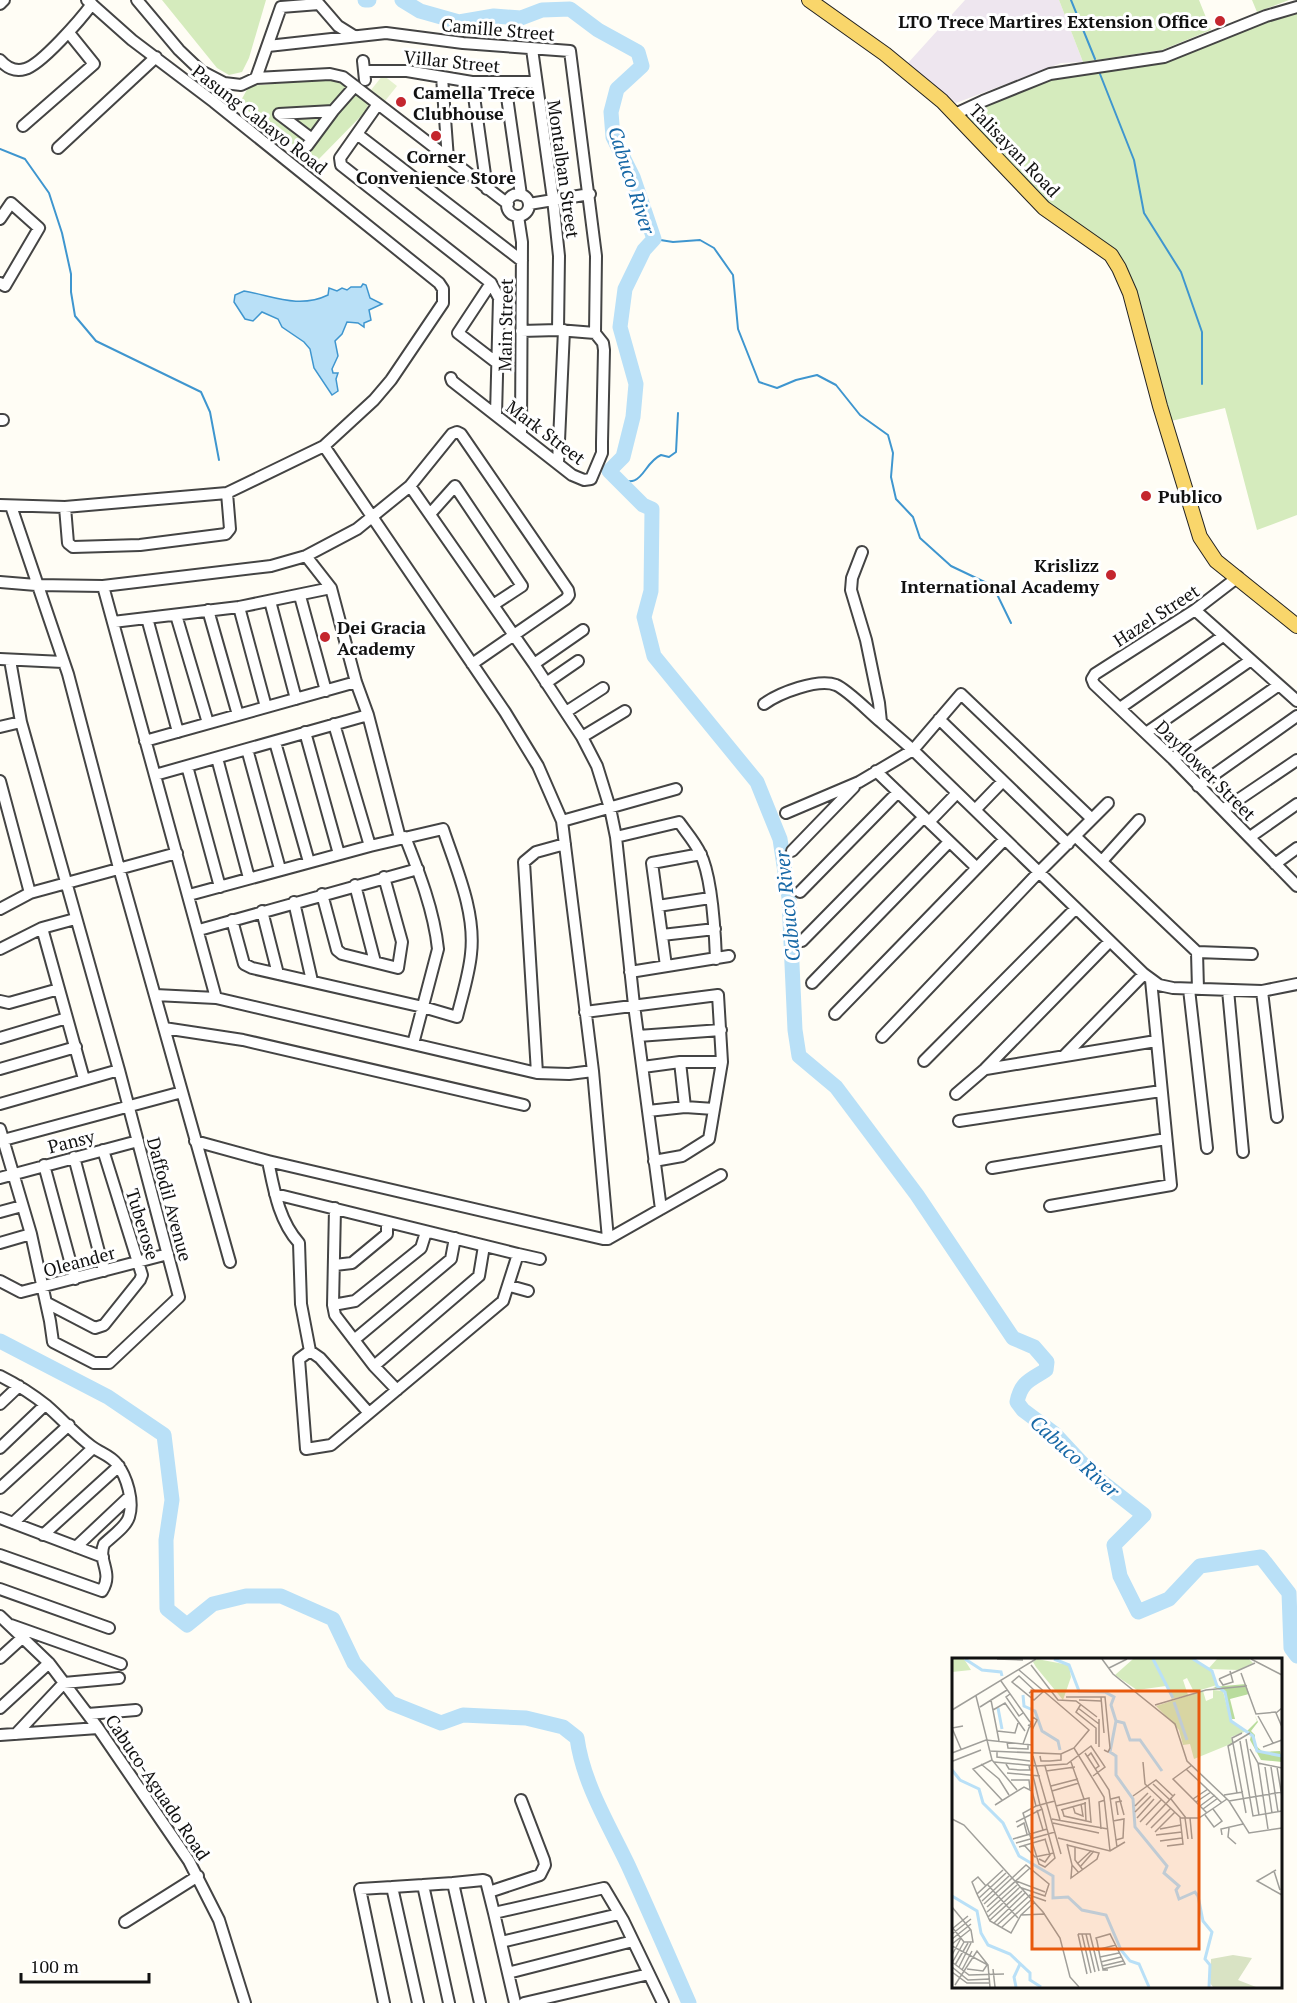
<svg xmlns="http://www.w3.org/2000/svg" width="1297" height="2003" font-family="'PT Serif',serif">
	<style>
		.industrial { fill: #eee6ef }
		.green { fill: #d5ebbd }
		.pitch { fill: #e6f2cf }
		.water { fill: #b9e0f7; stroke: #3f96cf; stroke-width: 1.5 }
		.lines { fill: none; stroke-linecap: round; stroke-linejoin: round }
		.stream { stroke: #3f96cf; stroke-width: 2 }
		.river { stroke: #b9e0f7; stroke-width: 15 }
		.minor-casing { stroke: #444; stroke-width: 14 }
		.major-casing { stroke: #222; stroke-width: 16 }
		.minor { stroke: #fff; stroke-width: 10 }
		.major { stroke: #f9d66b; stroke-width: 14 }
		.poi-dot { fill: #c4262e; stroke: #fff; stroke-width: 2 }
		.labels { text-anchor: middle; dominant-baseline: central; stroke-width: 6; stroke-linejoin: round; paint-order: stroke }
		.poi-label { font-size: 18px; font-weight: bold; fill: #111; stroke: #fff; text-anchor: start }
		.street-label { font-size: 18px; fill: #111; stroke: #fff }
		.water-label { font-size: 20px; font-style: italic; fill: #1768a6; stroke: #fff }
		.inset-river { fill: none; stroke: #b9e0f7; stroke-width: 3 }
		.inset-road { fill: none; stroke: #a09f9a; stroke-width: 1.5 }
		.view { fill: #e8590c; fill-opacity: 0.15; stroke: #e8590c; stroke-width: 3 }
		.inset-edge { fill: none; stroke: #111; stroke-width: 3 }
	</style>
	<rect width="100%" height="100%" fill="#fffdf5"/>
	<!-- industrial -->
	<path class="industrial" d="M965 0H1059L1083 62 1061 63 1051 67 956 103 908 63Z"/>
	<!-- green -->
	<path class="green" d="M162 0H266L249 58 242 72 229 75 217 68Z
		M1059 0H1199L1211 30 1162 50 1083 62Z
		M1252 0H1289L1257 12Z
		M1297 11V515L1257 530 1225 408 1171 421 1126 275 1055 211 964 115 1062 76 1160 62 1271 18Z
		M321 80 343 82 367 100 368 105 365 112 316 162 239 104 249 86Z"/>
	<!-- pitch -->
	<path class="pitch" d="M383 75 397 86 385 101 371 90Z"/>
	<!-- water -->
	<path class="water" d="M363 284 366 285 370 298 382 304 369 310 371 320 364 323V327L358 323 347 322 342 334 335 341 338 356 332 369 333 373H338L336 379 338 391 332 395 314 368 310 349 304 342 282 327 278 319 262 312 253 321 245 319 234 302 235 295 244 291C273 296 299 309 328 295L329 288 337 291 342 288 347 290 351 287H361Z"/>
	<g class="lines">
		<!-- stream -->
		<path class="stream" d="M1071 0 1095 59
			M1100 74 1134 160 1144 213 1181 272 1202 332V384
			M0 149 25 159 49 193 62 233 71 274V292L75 316 96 341 201 392 210 412 219 460
			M654 239 673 242 700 240 714 248 733 275 738 329 759 382 777 388 796 380 817 375 836 385 860 415 888 435 893 453 891 477 896 499 913 517 920 538 951 566 993 586 1011 623
			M614 476C644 493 641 464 661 455L669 457 676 452 678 413"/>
		<!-- river -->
		<path class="river" d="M365 0H369
			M402 0 420 11 459 22 494 16 521 18 542 10 570 9 598 30 638 52 642 66 617 89 611 112 613 137 633 177 654 239 644 250 625 289 620 327 636 384 633 417 623 457 609 471 643 505 652 509 651 591 644 617 654 656 757 782 780 839 789 898 795 1030 799 1056 836 1087 917 1195 1013 1338 1034 1347 1047 1362 1046 1370C1030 1380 1021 1382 1017 1402L1023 1410 1055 1434 1093 1475 1144 1515 1114 1545 1120 1576 1138 1612 1169 1599 1200 1566 1261 1557 1289 1593 1291 1648 1297 1656
			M0 1341 108 1397 164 1435 172 1500 166 1540 167 1609 187 1625 213 1604 246 1596H281L333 1619 354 1663 391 1703 441 1723 463 1715 526 1718 563 1727 577 1738C583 1783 609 1825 628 1865 649 1911 669 1957 689 2003"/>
		<!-- minor casing -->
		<g class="minor-casing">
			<path id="minor" d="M137 0 179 50 201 71 224 83 241 85 256 78 330 74 343 77 508 204
				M0 4 4 0
				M268 46 386 33 463 43 570 51 596 256 595 333
				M532 49 553 199 559 256 558 330
				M0 60C7 68 15 72 25 69 41 65 81 19 92 4
				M363 61 365 80
				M364 71H407L472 82H536
				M442 77 448 159
				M256 78 281 7 319 4 338 26 354 36
				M472 82 487 189
				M505 83 521 195
				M378 104 340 158 341 165 491 283 499 298 496 415
				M955 114 983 101 1050 74 1164 57 1266 16 1297 7
				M23 126 94 64 69 33
				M357 134 522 261
				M312 139 279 114 333 111
				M307 146 333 111 355 86
				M58 148 156 57
				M507 205a11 11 0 1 1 22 0a11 11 0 1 1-22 0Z
				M529 204 590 194
				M518 216 522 242 521 434
				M0 219 11 203 39 228 5 286 0 283
				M491 283 458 333 497 363
				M521 331 558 330 595 333
				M451 378 452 381 572 475 584 480 591 479 602 453V442L604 350 603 343 595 333
				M0 420H3
				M324 446 505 712 538 766 562 821 593 1071 608 1239
				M558 463 564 330
				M410 486 534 664 582 737 597 766 610 808 616 837 634 1005 661 1209
				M0 505 65 507 227 493 324 446 374 400 391 380 443 303V289L439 283 214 102 132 40 87 0
				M11 506 68 674 119 868 230 1262
				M65 507 68 543 73 547 140 545 226 534 230 529 227 493
				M430 514 455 486 522 586 493 605
				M862 552 852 578 851 590 866 640 879 703 881 722 913 750 1144 974 1159 985 1173 988 1262 991 1297 984
				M306 556 331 588 356 682 368 715 400 838
				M1238 577 1195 610 1095 674 1092 679 1094 684 1173 759 1297 886
				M0 582 36 585 103 586 271 566 306 556 357 529 410 486 452 434 457 432 461 434 568 590 569 595 566 599 472 664
				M103 586 216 998
				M300 596 326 691
				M270 601 296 699
				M239 607 266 707
				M208 610 238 715
				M1195 610 1297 701
				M176 615 208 723
				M147 618 178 732
				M113 622 239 607 331 588
				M0 659 63 662
				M534 664 583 630
				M546 683 578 661
				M764 704C779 693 818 678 836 685 848 690 870 713 881 722
				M1120 708 1223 636
				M566 712 603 688
				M939 719 1068 844
				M334 724 370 846
				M0 727 21 722
				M305 732 339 854
				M1146 733 1251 660
				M582 737 625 711
				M145 741 356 682
				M275 742 309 862
				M247 749 280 869
				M217 758 249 878
				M1173 759 1279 685
				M187 766 220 887
				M876 771 977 868
				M155 775 368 715
				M0 781 30 893
				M1198 786 1297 716
				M975 810 1003 781
				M1223 810 1297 760
				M786 813 859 782 913 750 961 694 1092 819
				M562 821 676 789
				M929 822 957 793
				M1075 836 1197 952 1198 989
				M405 837C419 872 434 911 438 949L413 1044
				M616 837 679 822C686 832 695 842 700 853 712 876 715 933 716 959
				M1250 837 1297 804
				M792 851 854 787
				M1102 861 1139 820
				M1275 864 1297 848
				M355 885 375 962
				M800 892 898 792
				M322 894 337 950 342 954 398 968 402 942 384 877
				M189 895 370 846 443 829C456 868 476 912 471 954 469 975 462 996 457 1017L423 1007 252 968 244 964 232 920
				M294 902 312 981
				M658 906 710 898
				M0 909 30 893 177 853
				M262 911 278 974
				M42 928 84 1079
				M199 930 418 869
				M662 935 715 929
				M802 941 924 817
				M0 949 42 928 75 919
				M1197 952 1252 954
				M666 966 652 863 701 854
				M630 972 729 956
				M812 983 949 842
				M1189 989 1207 1148
				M1228 990 1243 1152
				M1262 991 1277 1117
				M155 995 216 998 537 1073 569 1074 593 1071
				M0 1001 9 1003 59 989
				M585 1012 718 995 722 1062 709 1139 682 1156 654 1161
				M835 1014 1005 839
				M164 1028 243 1040 524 1105
				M638 1036 721 1030
				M882 1037 1039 872 1108 803
				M0 1038 67 1018
				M1064 1056 1144 974
				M924 1061 1076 908
				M680 1062 685 1107
				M643 1067 680 1062H722
				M0 1069 76 1047
				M986 1069 1156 1041
				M537 1073 524 862 536 852 565 844
				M956 1094 985 1069 1110 941
				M0 1104 119 1070
				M648 1111 685 1107 714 1109
				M959 1121 1161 1091
				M0 1129 31 1234 50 1321 53 1342 94 1363H109L179 1297 119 1070 21 722 10 660
				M0 1141 182 1092
				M195 1141 268 1161 603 1239H608L721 1175
				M74 1157 104 1271
				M268 1161C274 1190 279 1221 299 1243L301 1304 310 1351 320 1358 368 1412
				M44 1165 75 1279
				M992 1168 1166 1139
				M0 1178 138 1141
				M275 1194 518 1254 503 1301 331 1445 306 1449 299 1359 310 1351
				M1050 1206 1171 1185 1151 980
				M335 1208 333 1305 335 1315 374 1366 397 1390
				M0 1212 22 1206
				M0 1243 31 1234
				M518 1254 540 1259
				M335 1265 352 1263 387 1234V1222
				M0 1281 21 1292 168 1254
				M510 1286 528 1291
				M47 1303 95 1328 104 1325 140 1280 142 1275 103 1150
				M333 1305 355 1301 421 1248 426 1232
				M354 1340 451 1259 455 1238
				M374 1366 479 1276 484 1246
				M0 1376C16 1384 32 1394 47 1406 62 1419 75 1434 91 1446 100 1453 110 1455 117 1464 127 1477 134 1501 129 1517 126 1527 111 1537 104 1544 97 1561 114 1572 102 1591L0 1555
				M0 1404 19 1386
				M0 1448 45 1405
				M0 1488 69 1425
				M0 1518 103 1557
				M13 1523 93 1448
				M43 1535 119 1466
				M76 1547 129 1497
				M0 1589 109 1628
				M0 1616 49 1663 98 1728 189 1861 219 1920 245 2003
				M11 1625 121 1664
				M0 1658 22 1638
				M0 1708 49 1663
				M88 1714 136 1710
				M16 1734 64 1683 119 1678
				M0 1735 98 1728
				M453 1883 483 1880 486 1881 494 1913
				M423 1885 453 1883 480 2003
				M392 1887 423 1885 449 2003
				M489 1892 540 1875 545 1865 544 1860 521 1800
				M125 1922 198 1876
				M501 1942 619 1914
				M508 1973 633 1941
				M384 2003 360 1889 392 1887 418 2003
				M515 2003 494 1913 604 1888 623 1920 663 2003
				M524 2003 649 1974"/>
		</g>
		<!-- major casing -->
		<g class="major-casing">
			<path id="major" d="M809 0 885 54 942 101 1044 208 1111 255 1119 268 1130 293 1160 406 1200 537 1216 561 1297 626"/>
		</g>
		<!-- minor -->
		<use href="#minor" class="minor"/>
		<!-- major -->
		<use href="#major" class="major"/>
	</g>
	<!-- markers -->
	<g class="poi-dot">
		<circle cx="1220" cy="21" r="6"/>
		<circle cx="401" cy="102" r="6"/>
		<circle cx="436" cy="136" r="6"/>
		<circle cx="1146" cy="496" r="6"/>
		<circle cx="1111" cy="575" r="6"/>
		<circle cx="325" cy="637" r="6"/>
	</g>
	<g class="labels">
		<!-- poi labels -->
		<g class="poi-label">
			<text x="1208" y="21" text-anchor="end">LTO Trece Martires Extension Office</text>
			<text x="413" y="92">Camella Trece<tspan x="413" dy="21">Clubhouse</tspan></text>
			<text x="436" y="156" text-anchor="middle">Corner<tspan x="436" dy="21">Convenience Store</tspan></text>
			<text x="1158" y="496">Publico</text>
			<text x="1099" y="565" text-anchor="end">Krislizz<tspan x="1099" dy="21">International Academy</tspan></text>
			<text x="337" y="627">Dei Gracia<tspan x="337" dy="21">Academy</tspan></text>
		</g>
		<!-- street labels -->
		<g class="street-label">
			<text transform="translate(498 29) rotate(5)">Camille Street</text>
			<text transform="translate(452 61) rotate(6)">Villar Street</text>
			<text transform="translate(260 119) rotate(38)">Pasung Cabayo Road</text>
			<text transform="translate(1015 150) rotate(46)">Talisayan Road</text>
			<text transform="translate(564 169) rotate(82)">Montalban Street</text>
			<text transform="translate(505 325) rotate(-89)">Main Street</text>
			<text transform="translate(546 432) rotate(37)">Mark Street</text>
			<text transform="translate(1156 615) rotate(-33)">Hazel Street</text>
			<text transform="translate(1206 770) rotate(45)">Dayflower Street</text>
			<text transform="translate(71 1141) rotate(-14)">Pansy</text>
			<text transform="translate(170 1199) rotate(75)">Daffodil Avenue</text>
			<text transform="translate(143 1224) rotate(73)">Tuberose</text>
			<text transform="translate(79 1261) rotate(-15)">Oleander</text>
			<text transform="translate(158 1787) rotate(56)">Cabuco-Aguado Road</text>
		</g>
		<!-- water labels -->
		<g class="water-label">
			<text transform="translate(632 180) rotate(72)">Cabuco River</text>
			<text transform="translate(787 906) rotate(-96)">Cabuco River</text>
			<text transform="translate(1075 1456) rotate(42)">Cabuco River</text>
		</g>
	</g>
	<!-- overview -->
	<g transform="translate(952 1658)">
		<rect width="330" height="330" fill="#fffdf5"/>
		<path d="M0 1H12L19 12 0 14ZM85 1 117 7 119 19 111 42 84 9 81 4ZM181 1H241L257 10 265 1H297L301 5 287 12 258 11 265 27 242 34 235 20 231 22 236 37 220 41 214 28 185 32 163 17ZM261 32 271 33 279 64 295 73 279 79 281 85 242 101 238 86 231 87 227 72 204 48 251 33 254 43 261 40Z" fill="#d5ebbd"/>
		<path d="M294 26 297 36 278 41 283 61H279L273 34 261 29ZM303 58 306 64 299 73 303 77V87L311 94 328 93 330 104 309 102 298 82 299 77 294 74 305 63Z" fill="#b9dc9c"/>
		<path d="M281 297 300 300 286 322 304 329H261L258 325 259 301Z" fill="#d9e3c4"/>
		<path class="inset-river" d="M13 1 30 12 49 14 50 18M102 1 117 7 127 33 153 34 162 39 159 47 164 63 158 94 164 98V117L181 141 183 169 215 208 212 215 227 228 224 232 227 241 243 234 246 238 251 263 260 274 253 301 258 307 257 329M201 1 221 40M241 1 260 13 265 28 273 34 279 63 301 78 305 93 330 98M71 37 72 48 83 53 90 73 106 83 108 92M222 44 235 82M46 50 50 71M164 63 172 65 178 82H188L210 113M0 112 8 122 27 131 31 145 51 165 67 198 101 218V240L116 239 130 252 154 257 169 292 178 303 187 306 197 329M0 238 25 253 29 275 36 287 58 296 78 315V322L89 329M64 329 62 319 68 306"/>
		<path class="inset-road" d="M45 1 71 2M150 1 161 16 223 66 235 103 277 143 297 175 330 170M299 1 330 17M79 7 106 42 124 43 145 59M157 10 175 1M289 15 304 56 324 54M267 21 303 5M267 21 271 27 281 24 278 13M49 23 78 64M77 35 82 32 67 18 60 24 82 42 92 33M58 36 54 39 67 58 71 55M24 38 40 102 65 132M114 39H153L158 90 156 94 152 92M149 39 152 75M39 42 47 83M127 42 149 43M129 46 124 54 144 70V86M203 47 254 32 295 28M28 49 55 32M126 50 147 66M330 50 324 55 330 69M0 52 84 1M41 52 53 45 73 73M306 58 321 85M147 61V89M76 67 81 70 85 62 81 59M45 73 63 75 66 65M290 75 280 80 294 155M294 81 307 157M288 83 301 158 330 153M55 84 56 90 76 91V86M71 86 81 59M311 89 330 82M122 90 152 139 158 193M9 91 0 70 11 68M298 91 306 105 330 110M37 93 109 96 122 90 137 72 67 12M45 94V99L78 103M0 95 34 82 80 87M133 95 157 132 165 189M81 98 109 196M88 98 89 103H98L109 102V96M135 99 139 95 147 108 143 111M40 102 21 111 50 142M1 103 29 92M42 104 85 108 115 106 139 88 153 109 141 118M119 104 132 141M191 104 193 126 229 160H247L275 141M306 105 316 171M29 106 47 121 57 137M54 106 57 111 68 112H78L77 108M240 107 221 121 255 155M93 108 108 162M313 109 320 155M319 109 326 154M325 109 330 139M234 111 270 145M94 113 123 109M55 115 88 118M81 118 83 126 88 147 90 151 95 171 103 200 93 209 87 206 71 155 84 148 88 147 95 145 103 143M59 122H77L78 131M201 126 218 142M99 128 126 121M100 133 127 125M285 135 276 88 298 75M272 137 291 134M181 138 204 122 221 138M159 141 167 139 172 157M219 141 234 160M241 141 256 131M277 143 330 134M133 144 134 163M244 144 259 134M43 147 72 129 80 133 84 148M104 148 137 140 139 164 112 158 110 151M121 148 123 155 131 158 129 146M183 148 196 135M248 148 263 137M251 151 266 140M85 152 91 172M109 152 134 145M183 154 199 138M166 157 164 144 170 143M253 157 262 169 270 163 261 151M185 160 202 141M233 160 236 181M238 160 240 181M0 161 12 167 91 254 108 280 118 319 127 329M100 161 156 171M161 163 172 161 171 180 164 182M64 164 90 151M188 164 210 141M101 165 147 175M194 167 223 136M65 169 72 165 75 176M199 170 219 150M277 170 276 179 284 186M149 171 147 144 153 142M208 171 229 167M203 174 223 154M204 177 230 174M270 177 269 171 291 166M106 180 158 193 173 184M61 181 95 171M208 183 230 180M64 185 103 174M115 186 120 207 127 215M72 187 83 199 102 195M115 187 147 195 145 201 119 220 120 207M215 188 231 186 228 159M67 189 94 181M123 189V202L131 212M87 201 93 204 98 197 93 181M125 206 139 193M128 209 142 193M51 212 25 236 38 263 59 275 69 257 93 256M324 212 305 223 330 237M322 213 328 232M64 223 93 234M35 226 66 260M25 236 20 224 26 219 34 228M77 237 94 243M27 240 54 215M30 243 57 218M32 246 74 207 97 226 93 238 67 229M0 249 19 272 21 284H12L0 269M35 249 78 210M35 254 65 227M69 257 83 244M36 259 67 230M38 262 70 233M42 265 73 235M45 267 77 238M49 270 80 241M0 271 16 258M0 276 19 261M126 276H130L139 315M126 276 135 316M130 276H134L143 314M134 276H138L147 313M0 281 19 266M0 286 19 271M0 288 36 307 38 329M144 292 164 287M0 297 9 280M148 299 167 295M0 304 17 317 52 316M149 304 169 299M0 305 12 284M3 307 16 285M150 308 171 303M0 309 16 322 38 321M7 309 19 285M15 311 31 313 35 307M41 311 43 329M151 311 173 306 158 276 144 280 145 283 148 299 151 311V312H156M10 312 20 293M0 314 15 325H38M3 327 25 293 36 307"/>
		<path class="view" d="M80 33H247V291H80Z"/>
		<rect width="330" height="330" class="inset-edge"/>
	</g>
	<!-- scale -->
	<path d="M21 1973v9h128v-9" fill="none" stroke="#111111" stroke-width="3"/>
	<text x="30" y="1973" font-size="18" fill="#111111" stroke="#ffffff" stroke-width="4.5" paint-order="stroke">100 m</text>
</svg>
